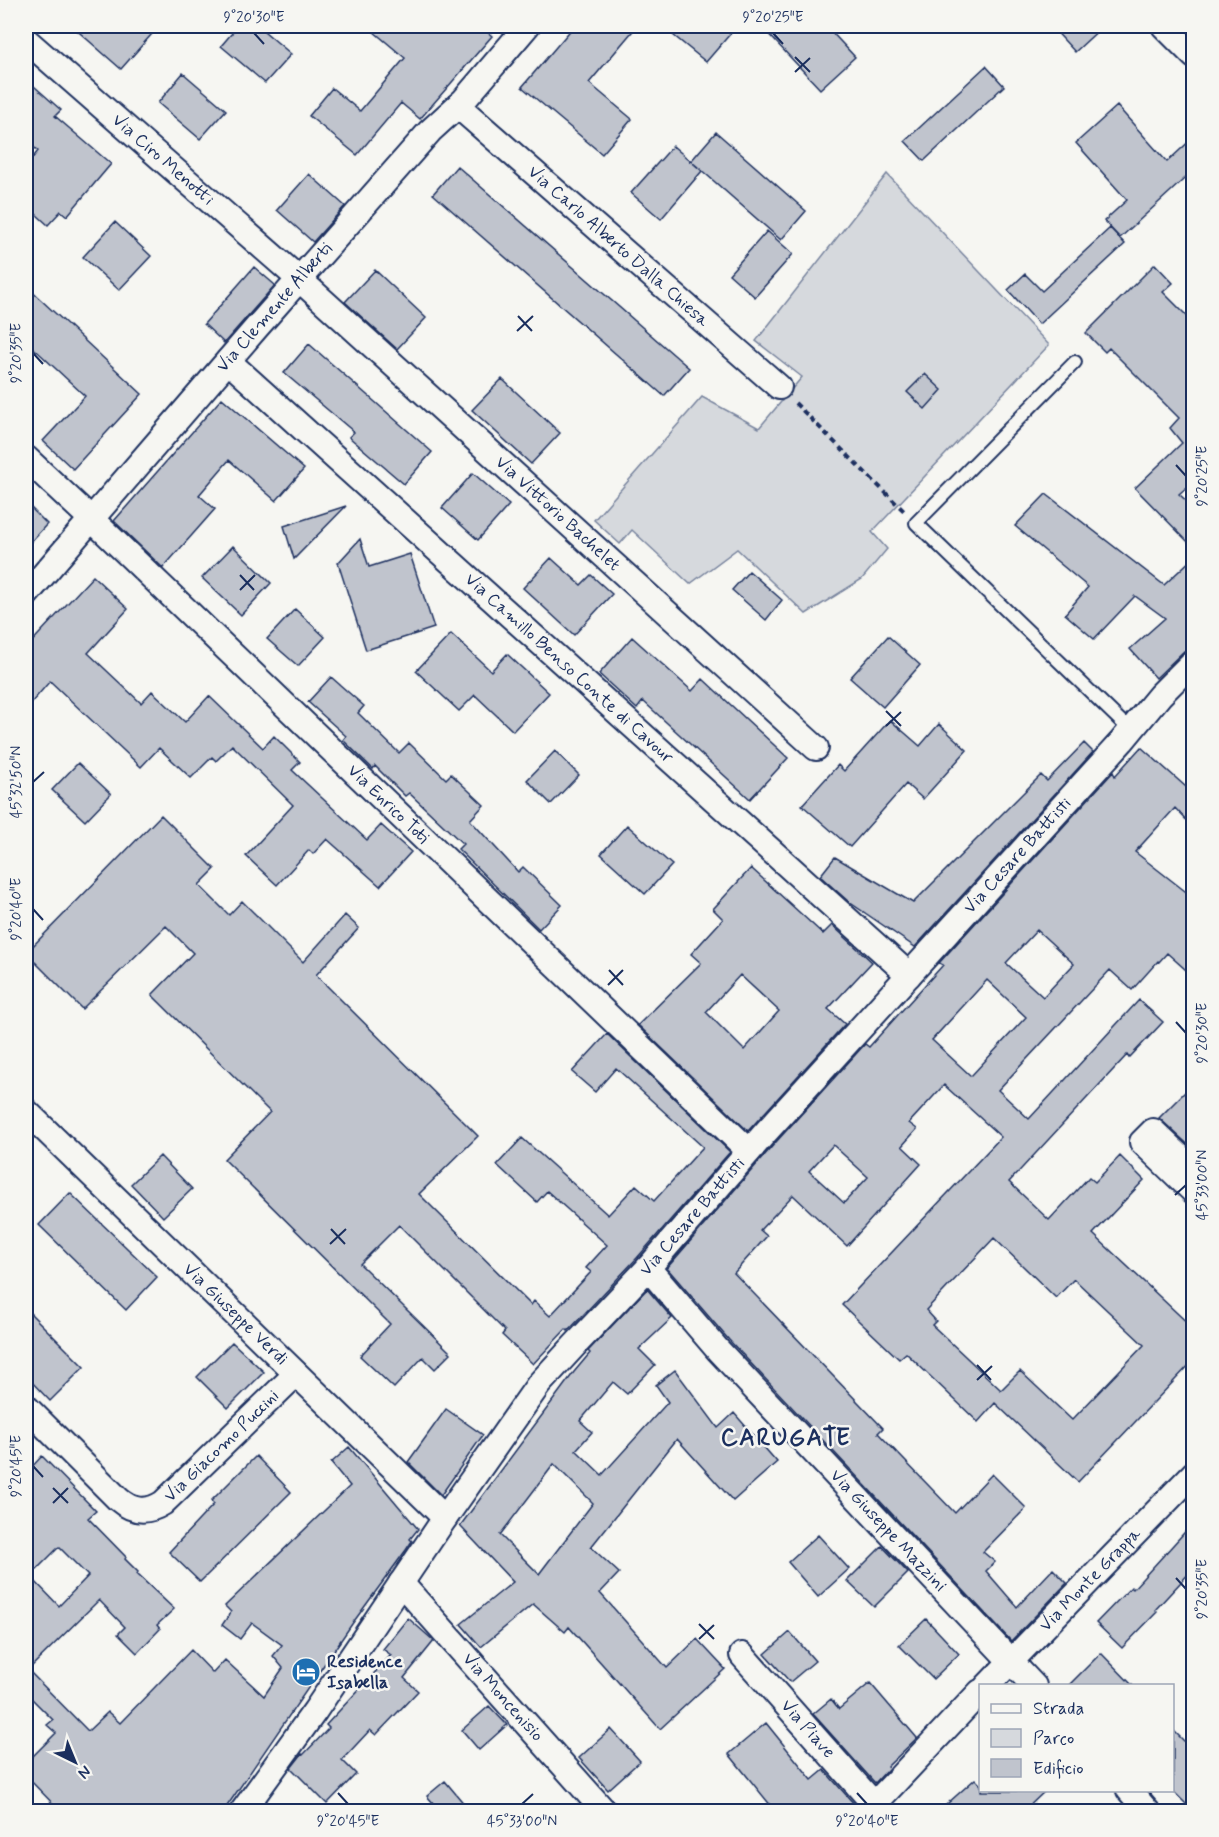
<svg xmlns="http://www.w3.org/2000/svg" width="1219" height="1837" font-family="Mynerve,sans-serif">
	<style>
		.green { fill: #d6d9dd; stroke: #78849e; stroke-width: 1.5 }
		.building { fill: #c0c4cd; stroke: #1b2f5e; stroke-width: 1.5; fill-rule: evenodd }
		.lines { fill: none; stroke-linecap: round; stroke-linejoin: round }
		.service-casing { stroke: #1b2f5e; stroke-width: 16 }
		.minor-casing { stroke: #1b2f5e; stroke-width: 28 }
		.path { stroke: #1b2f5e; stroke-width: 4; stroke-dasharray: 6 4.5; stroke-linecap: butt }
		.service { stroke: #f6f6f2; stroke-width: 12 }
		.minor { stroke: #f6f6f2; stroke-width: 24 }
		.ticks { fill: none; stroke: #1b2f5e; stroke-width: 2 }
		.labels { text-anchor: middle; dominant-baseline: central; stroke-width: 5; stroke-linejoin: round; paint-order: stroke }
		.street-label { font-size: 18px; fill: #1b2f5e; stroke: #f6f6f2 }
		.poi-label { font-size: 18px; font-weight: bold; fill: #1b2f5e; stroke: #f6f6f2; text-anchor: start }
		.district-label { font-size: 24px; font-weight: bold; letter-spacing: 1.5px; fill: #1b2f5e; stroke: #f6f6f2 }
		.neatline { fill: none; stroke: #1b2f5e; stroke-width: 2 }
		.ticks-label { font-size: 15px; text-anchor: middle; fill: #1b2f5e }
	</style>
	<rect width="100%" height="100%" fill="#f6f6f2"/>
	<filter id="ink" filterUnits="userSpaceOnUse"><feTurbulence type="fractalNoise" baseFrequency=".0167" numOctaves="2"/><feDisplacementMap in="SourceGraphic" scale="12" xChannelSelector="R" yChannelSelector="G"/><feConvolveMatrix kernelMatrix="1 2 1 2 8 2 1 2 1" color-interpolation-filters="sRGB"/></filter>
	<g filter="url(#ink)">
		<!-- green -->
		<path class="green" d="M887 174 1049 345 872 532 887 549 862 579 806 614 737 549 690 584 632 530 620 544 594 520 702 397 759 428 802 377 756 341Z"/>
		<!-- building -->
		<path class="building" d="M72 26H159L121 69Z
			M238 26H258L291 54 265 83 221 46Z
			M367 26H480L492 36 420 119 401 103 357 155 309 116 332 88 360 111 405 58Z
			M574 26H637L589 83 632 119 602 154 522 87Z
			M662 26H737L706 62Z
			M761 26H826L855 57 820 89Z
			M1051 26H1103L1075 52Z
			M986 66 1004 86 924 161 905 141Z
			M183 73 226 110 200 139 158 103Z
			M26 79 61 110 55 116 111 164 67 216 61 211 48 225 26 205V166L38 151 26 140Z
			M1117 106 1167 162 1194 137V170L1120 238 1104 221 1127 200 1076 143Z
			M716 132 806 211 781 240 691 161Z
			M673 146 702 171 661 219 631 193Z
			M457 166 689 368 664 396 433 194Z
			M309 174 345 206 313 242 277 210Z
			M115 222 151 256 119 290 83 257Z
			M1110 228 1125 244 1039 324 1008 290 1025 274 1042 291Z
			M767 231 793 254 755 297 729 274Z
			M1155 264 1173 283 1163 292 1194 323V481L1179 494 1194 508V548L1135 488 1182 443 1170 428 1179 418 1109 348 1105 352 1086 333Z
			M254 267 275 285 224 343 204 324Z
			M375 270 426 318 397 349 345 302Z
			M26 286 142 394 73 469 43 441 85 396 26 341Z
			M309 344 432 452 404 484 349 437 354 432 284 373Z
			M925 374 942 390 925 409 907 392Z
			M502 379 560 433 531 464 472 410Z
			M222 398 304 469 276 501 229 460 199 495 215 509 163 568 114 521Z
			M473 473 509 505 478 540 442 508Z
			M1046 494 1164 585 1194 557V647L1184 651 1156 678 1130 649 1165 618 1135 596 1094 639 1065 614 1088 587 1015 526Z
			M26 503 47 524 26 547Z
			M346 506 294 559 284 526Z
			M360 539 369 567 410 554 434 628 366 650 338 563Z
			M233 546 271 583 241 615 202 578Z
			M551 558 581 585 591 575 612 594 574 635 523 588Z
			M749 571 782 600 766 620 732 590Z
			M93 576 128 609 88 653 141 703 152 691 185 722 209 696 263 748 274 736 300 762 292 770 367 840 381 825 411 852 380 886 327 839 313 854 309 850 277 885 246 856 293 805 232 745 216 761 212 757 191 778 159 748 141 767 50 681 26 709V648Z
			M295 609 325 637 298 666 267 639Z
			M451 634 491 671 507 654 549 693 513 731 475 695 459 711 416 671Z
			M888 636 920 665 883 707 850 678Z
			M632 637 692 691 703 679 788 758 750 799 643 701 637 709 599 674Z
			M331 677 364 706 358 713 399 753 409 743 446 779 451 774 484 805 470 820 518 872 523 867 562 905 539 929 458 849 463 844 409 793 405 796 375 766 373 769 343 740 346 736 308 702Z
			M890 720 920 746 939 724 967 750 923 799 906 784 850 847 802 805 838 765 844 771Z
			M1084 743 1093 752 915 947 849 902 820 876 835 857 913 903 1041 775 1047 781Z
			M1141 747 1194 794V828L1175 808 1135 852 1194 898V977L1167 953 1159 962 1158 961 1132 990 1110 970 998 1090 1029 1119 1139 1000 1163 1022 1129 1058 1127 1055 1009 1182 1049 1220 1089 1177 1095 1182 1120 1156 1144 1180 1093 1234 1194 1329V1360L1078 1482 995 1403 978 1422 906 1353 899 1359 842 1305 1001 1137 944 1085 909 1123 917 1129 902 1146 921 1164 847 1246 793 1195 760 1230 767 1236 734 1273 883 1428 878 1433 955 1513 992 1474 1026 1508 983 1552 995 1562 986 1571 1017 1607 1053 1569 1067 1583 1011 1641 729 1340 667 1268 776 1142 865 1044 869 1047 943 965 939 963 1113 772 1115 776ZM1037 930 1074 964 1043 997 1006 963ZM987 980 1026 1017 971 1076 932 1040ZM833 1145 868 1177 844 1203 809 1171ZM994 1238 1056 1298 1074 1279 1144 1345 1072 1420 1020 1371 1001 1390 932 1325 936 1321 926 1310Z
			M555 751 579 775 551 804 527 780Z
			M78 763 111 794 85 821 52 790Z
			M161 815 215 869 199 885 229 915 242 901 303 962 345 915 359 928 316 975 478 1136 419 1194 531 1305 534 1301 550 1316 591 1272 586 1268 607 1245 547 1191 537 1202 497 1165 522 1138 608 1215 636 1185 654 1201 703 1147 616 1068 595 1092 572 1072 607 1034 730 1152 637 1258 568 1331 566 1329 533 1364 502 1335 505 1331 399 1225 360 1264 451 1353 435 1369 423 1357 394 1388 360 1356 390 1324 224 1159 270 1112 152 995 193 953 166 926 82 1009 26 953Z
			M627 825 672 865 645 894 601 854Z
			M751 868 823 934 832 925 872 962 828 1009 845 1024 748 1131 638 1025 701 963 691 954 723 919 713 909ZM740 975 779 1011 744 1050 706 1012Z
			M1194 1083V1150L1159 1118Z
			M160 1156 192 1189 163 1217 131 1184Z
			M70 1193 157 1277 126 1310 39 1225Z
			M647 1289 672 1318 639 1349 655 1365 627 1394 613 1382 580 1421 592 1432 576 1450 602 1475 668 1402 656 1385 675 1370 718 1428 734 1413 777 1462 733 1501 677 1439 591 1547 619 1573 600 1593 667 1668 697 1639 725 1669 660 1729 569 1627 565 1632 533 1604 481 1647 461 1624 513 1582 460 1526 574 1372 590 1353 588 1351ZM554 1464 593 1503 539 1574 500 1535Z
			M26 1309 84 1367 50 1401 26 1376Z
			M232 1342 264 1372 228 1408 197 1377Z
			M446 1409 483 1435 441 1495 408 1462Z
			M349 1447 418 1529 410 1539 412 1541 406 1550 352 1624 223 1812H61L26 1776V1763L56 1733 47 1725 53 1720 26 1693V1473L42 1456 96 1511 88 1518 126 1557 125 1559 138 1572 137 1574 174 1609 157 1625 160 1629 137 1653 118 1634 125 1627 99 1600 28 1670 88 1731 108 1712 120 1723 191 1650 213 1673 225 1660 264 1696 283 1668 273 1656 282 1645 252 1623 240 1639 222 1625 231 1612 225 1606 350 1486 331 1463ZM59 1547 88 1576 59 1606 30 1576Z
			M256 1456 291 1492 200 1582 169 1552 214 1504 211 1501Z
			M1194 1522V1568L1155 1610 1157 1612 1122 1648 1096 1623 1131 1587 1133 1589Z
			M818 1535 849 1569 818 1597 788 1562Z
			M882 1546 908 1573 874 1607 847 1581Z
			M408 1618 434 1641 404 1678 418 1691 376 1735 370 1730 342 1760 356 1774 327 1804 291 1768 302 1754 303 1755 329 1728 326 1725 391 1655 383 1649Z
			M926 1619 959 1654 933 1679 899 1645Z
			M790 1632 815 1661 790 1682 765 1654Z
			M1101 1653 1133 1686H1068Z
			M870 1683 917 1738 888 1766 889 1768 875 1783 813 1714 831 1699 839 1709Z
			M489 1706 507 1725 479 1750 462 1730Z
			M766 1723 812 1780 824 1770 855 1805 853 1812H776L729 1754Z
			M611 1729 640 1761 608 1790 579 1758Z
			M1173 1730 1194 1751V1812L1173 1791Z
			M975 1779 981 1785V1791H1045L1023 1812H938Z
			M445 1781 471 1812H441L427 1796Z"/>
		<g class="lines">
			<!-- service casing -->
			<g class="service-casing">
				<path id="service" d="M1075 362 916 523 1131 731"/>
			</g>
			<!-- minor casing -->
			<g class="minor-casing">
				<g id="minor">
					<path d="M1164 26 1194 56"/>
					<path id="s1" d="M26 40 299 279 816 748"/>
					<path id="s2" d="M458 106 779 387"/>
					<path id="s3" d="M228 361 909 975"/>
					<path id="s4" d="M26 458 105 532 749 1151"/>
					<path id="s5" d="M26 595 257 327 430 131 464 100 527 26"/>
					<path id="s6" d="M26 1111 445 1518"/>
					<path d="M1194 1170 1153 1131 1142 1142 1194 1192"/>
					<path id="s7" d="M648 1268 718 1350 1034 1686"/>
					<path id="s8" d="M26 1407 118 1499C133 1512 147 1513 163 1503L296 1374"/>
					<path id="s9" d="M401 1583 605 1812"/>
					<path id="s10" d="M742 1655 874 1804"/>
					<path id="s11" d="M987 1686 1194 1473"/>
					<path d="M1129 1790 1148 1812"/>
					<path id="s12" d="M242 1812 315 1711 445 1518 539 1384 574 1346 648 1268 765 1133 1122 741 1160 695 1194 661"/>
					<path d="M867 1812 980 1692"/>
				</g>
			</g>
			<!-- path -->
			<path class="path" d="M795 403 905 512"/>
			<!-- service -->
			<use href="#service" class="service"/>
			<!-- minor -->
			<use href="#minor" class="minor"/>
		</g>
	</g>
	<!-- ticks -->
	<path class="ticks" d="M254 33 264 44M773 33 783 44M795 57 810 72M795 72 810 58M518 316 532 331M517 331 533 316M33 353 43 364M1176 465 1186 476M240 575 254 590M240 590 255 575M886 711 901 726M886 726 901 712M33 782 44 772M33 909 43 920M609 970 623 985M608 985 623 970M1176 1022 1186 1033M1175 1195 1186 1185M331 1229 345 1244M330 1244 346 1229M977 1365 991 1380M977 1380 992 1366M33 1466 43 1477M53 1488 68 1503M53 1503 68 1488M1176 1578 1186 1589M699 1624 714 1639M699 1639 714 1625M338 1793 348 1804M857 1793 867 1804M522 1804 533 1794"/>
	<!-- icons -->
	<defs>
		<g id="hotel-disc" transform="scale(1.5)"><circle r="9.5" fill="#1f6fb2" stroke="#f6f6f2"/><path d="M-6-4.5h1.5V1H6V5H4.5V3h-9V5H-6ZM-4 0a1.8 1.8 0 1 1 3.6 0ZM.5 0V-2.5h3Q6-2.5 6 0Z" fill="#fff"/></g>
	</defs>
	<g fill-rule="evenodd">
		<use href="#hotel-disc" x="306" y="1672"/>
	</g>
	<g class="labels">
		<!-- street labels -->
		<g class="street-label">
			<text stroke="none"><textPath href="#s1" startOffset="182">Via Ciro Menotti</textPath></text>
			<text stroke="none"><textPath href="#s2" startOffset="213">Via Carlo Alberto Dalla Chiesa</textPath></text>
			<text stroke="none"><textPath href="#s5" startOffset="380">Via Clemente Alberti</textPath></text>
			<text stroke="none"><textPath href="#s1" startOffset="712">Via Vittorio Bachelet</textPath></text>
			<text stroke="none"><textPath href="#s3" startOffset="459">Via Camillo Benso Conte di Cavour</textPath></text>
			<text stroke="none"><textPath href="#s4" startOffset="501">Via Enrico Toti</textPath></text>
			<text stroke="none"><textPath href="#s12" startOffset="1234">Via Cesare Battisti</textPath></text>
			<text stroke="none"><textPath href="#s12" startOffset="748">Via Cesare Battisti</textPath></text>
			<text stroke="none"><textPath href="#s6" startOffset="292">Via Giuseppe Verdi</textPath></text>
			<text stroke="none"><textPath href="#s8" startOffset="261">Via Giacomo Puccini</textPath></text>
			<text stroke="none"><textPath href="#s7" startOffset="356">Via Giuseppe Mazzini</textPath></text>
			<text stroke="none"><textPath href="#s11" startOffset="148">Via Monte Grappa</textPath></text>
			<text stroke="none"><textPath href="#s9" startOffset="153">Via Moncenisio</textPath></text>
			<text stroke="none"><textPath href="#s10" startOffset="99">Via Piave</textPath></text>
		</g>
		<!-- poi labels -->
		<g class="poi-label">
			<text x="327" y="1662">Residence<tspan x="327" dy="21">Isabella</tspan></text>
		</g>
		<!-- district labels -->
		<g class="district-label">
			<text x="786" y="1438">CARUGATE</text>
		</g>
	</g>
	<!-- margin -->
	<rect width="1219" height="1837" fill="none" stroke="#f6f6f2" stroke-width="66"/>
	<!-- legend -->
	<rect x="979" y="1684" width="195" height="108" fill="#f6f6f2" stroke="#9ea6b7" stroke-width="1.5"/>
	<rect x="991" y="1704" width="30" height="9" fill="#f6f6f2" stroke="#9ea6b7" stroke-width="1.5"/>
	<text x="1033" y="1714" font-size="18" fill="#1b2f5e">Strada</text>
	<rect x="991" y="1729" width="30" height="18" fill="#d6d9dd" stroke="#9ea6b7" stroke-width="1.5"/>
	<text x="1033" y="1744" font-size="18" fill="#1b2f5e">Parco</text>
	<rect x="991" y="1759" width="30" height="18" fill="#c0c4cd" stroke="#9ea6b7" stroke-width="1.5"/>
	<text x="1033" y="1774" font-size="18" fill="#1b2f5e">Edificio</text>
	<!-- north arrow -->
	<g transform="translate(75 1762) rotate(137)" stroke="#f6f6f2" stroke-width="4.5" paint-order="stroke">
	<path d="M0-4.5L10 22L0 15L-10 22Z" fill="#1b2f5e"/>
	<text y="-9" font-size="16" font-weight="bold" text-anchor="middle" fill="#1b2f5e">N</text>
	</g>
	<rect x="33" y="33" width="1153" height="1771" class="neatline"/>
	<g class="ticks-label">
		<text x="254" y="22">9°20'30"E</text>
		<text x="773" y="22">9°20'25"E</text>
		<text transform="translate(16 353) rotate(-90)" y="5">9°20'35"E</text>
		<text transform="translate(1202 476) rotate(-90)" y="5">9°20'25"E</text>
		<text transform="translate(16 782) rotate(-90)" y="5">45°32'50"N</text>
		<text transform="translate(16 909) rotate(-90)" y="5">9°20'40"E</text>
		<text transform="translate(1202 1033) rotate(-90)" y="5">9°20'30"E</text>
		<text transform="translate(1202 1185) rotate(-90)" y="5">45°33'00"N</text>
		<text transform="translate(16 1466) rotate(-90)" y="5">9°20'45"E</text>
		<text transform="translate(1202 1589) rotate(-90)" y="5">9°20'35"E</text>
		<text x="348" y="1826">9°20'45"E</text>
		<text x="522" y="1826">45°33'00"N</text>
		<text x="867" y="1826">9°20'40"E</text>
	</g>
</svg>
